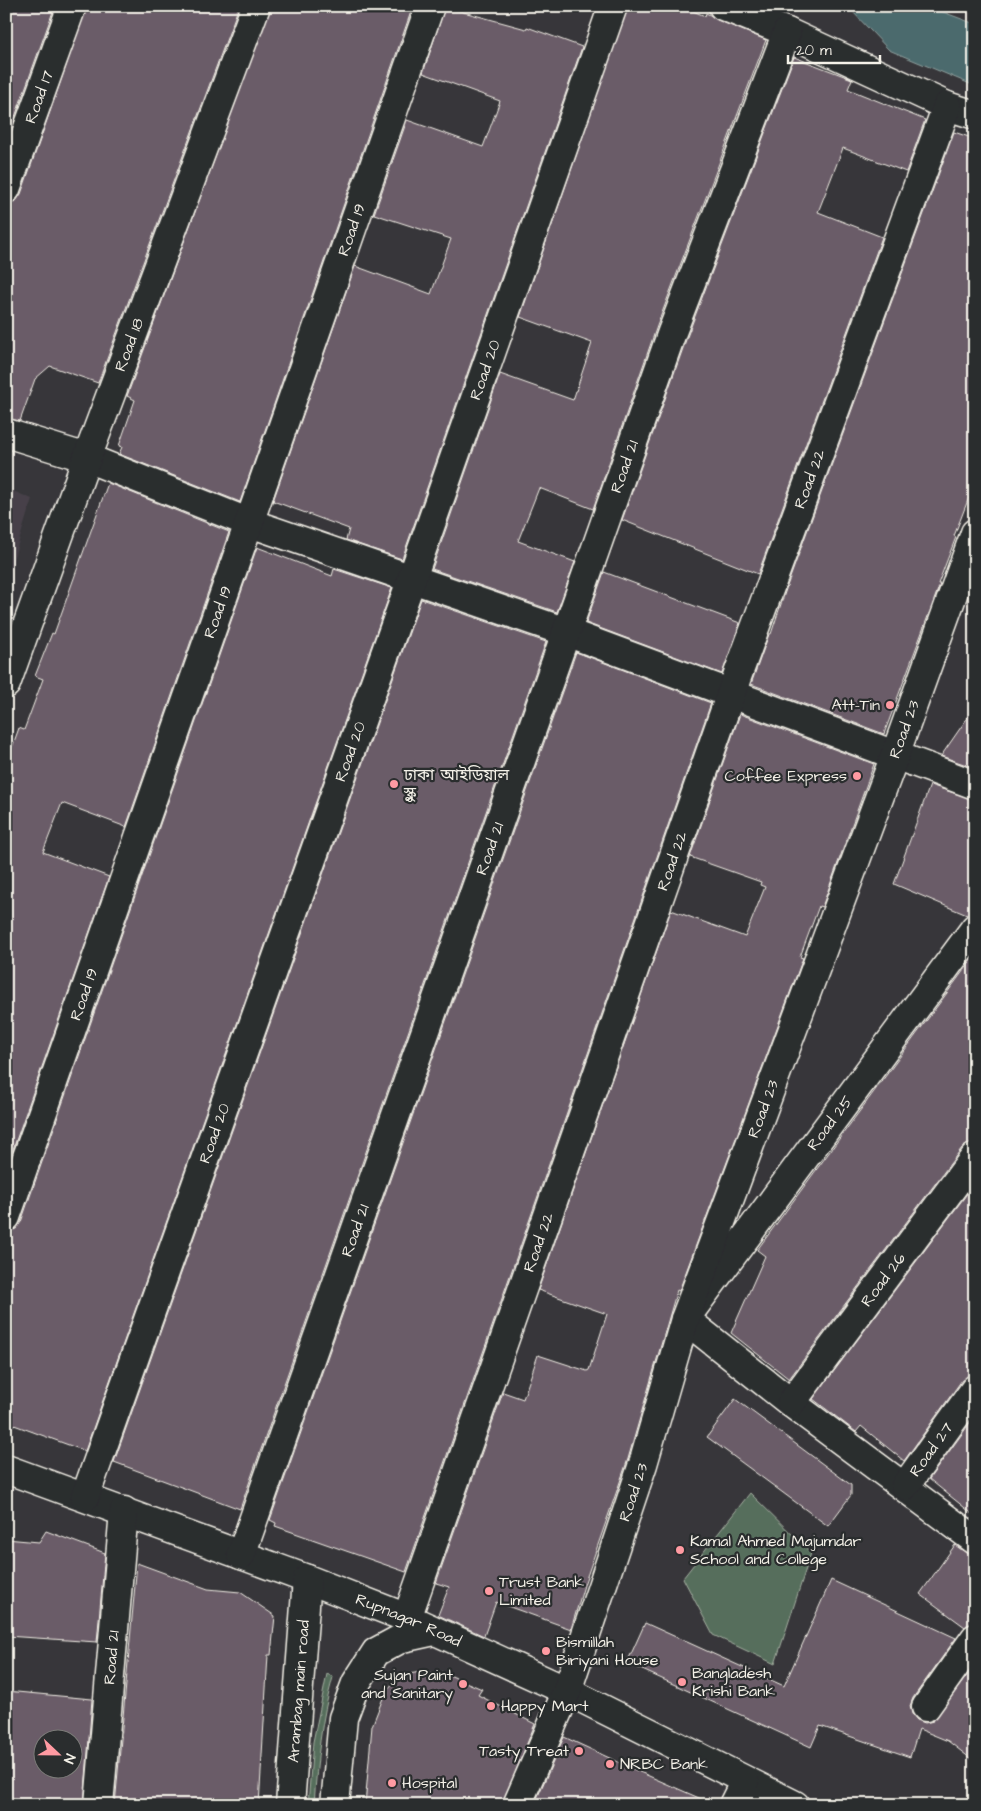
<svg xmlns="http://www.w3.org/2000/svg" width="981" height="1811" font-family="'Architects Daughter','Noto Sans Bengali',sans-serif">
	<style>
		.built { fill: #474148 }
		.green { fill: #566e5c; stroke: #a5b0a2 }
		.water { fill: #4b6a6d; stroke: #8fa09e }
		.building { fill: #6b5c68; stroke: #f4f1e8; fill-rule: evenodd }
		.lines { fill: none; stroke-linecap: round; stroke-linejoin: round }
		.minor-casing { stroke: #f4f1e8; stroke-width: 31 }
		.minor { stroke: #2a2d2e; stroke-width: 28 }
		.poi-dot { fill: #ff9aa2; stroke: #2a2d2e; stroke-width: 2 }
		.labels { text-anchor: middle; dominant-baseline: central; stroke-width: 4.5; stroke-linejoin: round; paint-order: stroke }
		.street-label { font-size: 16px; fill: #f4f1e8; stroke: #2a2d2e }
		.poi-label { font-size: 16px; fill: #f4f1e8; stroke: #2a2d2e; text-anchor: start }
	</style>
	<rect width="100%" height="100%" fill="#37363a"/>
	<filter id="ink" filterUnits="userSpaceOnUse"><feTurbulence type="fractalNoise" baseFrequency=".02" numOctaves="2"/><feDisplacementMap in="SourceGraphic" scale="10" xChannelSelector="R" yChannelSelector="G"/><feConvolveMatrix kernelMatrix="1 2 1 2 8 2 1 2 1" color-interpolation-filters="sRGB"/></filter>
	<g filter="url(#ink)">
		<!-- built -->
		<path class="built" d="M6 488 32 499 6 583Z"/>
		<!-- green -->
		<path class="green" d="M750 1493 811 1553 775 1664 713 1635 683 1578Z
			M327 1674 333 1677C321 1719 317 1761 314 1805H308L313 1742Z"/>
		<!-- water -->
		<path class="water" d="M833 6H927L975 24V86L889 50 851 10Z"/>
		<!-- building -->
		<path class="building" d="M6 6H55L6 142Z
			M87 6H239L98 383 50 366 35 379 20 421 6 418V204L16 201 21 194Z
			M271 6H413L240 502 119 454 122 447 119 446 135 400 127 396Z
			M628 6H681L705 16 706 13 710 15 717 20 766 40 657 326 593 509 539 488 518 541 575 562 557 612 432 569 500 374 573 400 592 343 520 317Z
			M445 7 526 29 527 27 582 47 402 559 346 540 349 529 273 501 355 266 431 294 451 239 374 214 407 120 483 147 500 101 423 73Z
			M794 57 852 79 848 89 925 120 906 172 843 148 818 212 882 237 758 574 622 520 687 337Z
			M954 132 975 139V482L954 536 956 537 938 584H940L884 734 751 684 769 634H771L787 586Z
			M108 483 229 532 126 827 62 803 43 852 109 877 6 1169V764L19 728 24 730 43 679 35 676 52 633 54 634Z
			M257 547 332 576 334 569 392 588 85 1451 6 1422V1232L16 1229 21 1222Z
			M604 572 740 623 722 674 586 623Z
			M421 599 546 642 240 1509 114 1462Z
			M576 652 711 703 406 1572 275 1526 276 1523 270 1520Z
			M975 707V768L941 756Z
			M740 714 874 764 822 907 819 906 800 957 803 958 679 1291 677 1290 628 1459 585 1582 571 1629 496 1602 484 1636 438 1615 449 1587 436 1583 503 1392 523 1399 538 1355 587 1371 589 1370 607 1314 538 1290 671 910 745 937 765 887 760 885 761 882 690 857Z
			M930 785 975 800V913L967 915 894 884Z
			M975 955V1142L962 1148 789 1379 731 1333 765 1256 757 1250Z
			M975 1183V1374L962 1380 904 1461 861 1426 856 1432 813 1399Z
			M735 1399 851 1485V1495L828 1526 707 1437Z
			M975 1416V1516L929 1479Z
			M46 1531 105 1553 97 1642 6 1636V1539L39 1542Z
			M955 1545 966 1553 975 1555V1623L965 1627 920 1594Z
			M137 1563 208 1589 240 1592 275 1616 271 1655H268L259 1805H115Z
			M831 1580 956 1638 913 1698 910 1706 912 1714 917 1720 925 1723 933 1721 975 1665V1762L948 1741 919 1729 910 1757 820 1726 811 1747 627 1663 645 1623 784 1686Z
			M426 1671 440 1676 442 1672 482 1689 478 1695 535 1724 502 1805H365L372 1726 385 1693 396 1681 409 1674Z
			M6 1691 92 1699 84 1805H6ZM42 1738H72V1768H42Z
			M564 1737 642 1773 715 1805H534Z"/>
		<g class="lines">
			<!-- minor casing -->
			<g class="minor-casing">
				<g id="minor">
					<path d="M723 6 787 32 947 106 975 115"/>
					<path id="s1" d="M6 189 72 6"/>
					<path d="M6 433 87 458 250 523 566 632 975 785"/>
					<path id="s2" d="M6 684 87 458 256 6"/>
					<path d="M975 928 685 1319 791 1403 975 1540"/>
					<path id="s3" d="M6 1217 430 6"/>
					<path id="s4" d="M791 1403 975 1157"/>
					<path id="s5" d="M6 1469 307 1579 407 1618 567 1691 795 1805"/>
					<path id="s6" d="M905 1486 975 1389"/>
					<path id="s7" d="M85 1497 412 578 613 6"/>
					<path id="s8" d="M241 1555 672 332 787 32"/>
					<path id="s9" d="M407 1618 731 693 947 106"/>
					<path d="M926 1707 975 1638"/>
					<path id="s10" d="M99 1805 124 1511"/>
					<path id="s11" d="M290 1805 307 1579"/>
					<path d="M335 1805 343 1718 356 1683 376 1652 402 1638 434 1631"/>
					<path id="s12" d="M517 1805 567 1691 643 1464 685 1319 895 755 975 533"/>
					<path d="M733 1805 745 1781"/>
				</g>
			</g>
			<!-- minor -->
			<use href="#minor" class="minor"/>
		</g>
	</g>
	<!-- markers -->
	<g class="poi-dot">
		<circle cx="890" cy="705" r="5"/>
		<circle cx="857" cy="776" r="5"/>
		<circle cx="394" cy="784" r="5"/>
		<circle cx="680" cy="1550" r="5"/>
		<circle cx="489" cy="1591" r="5"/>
		<circle cx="546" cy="1651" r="5"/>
		<circle cx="682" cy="1682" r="5"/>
		<circle cx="463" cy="1684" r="5"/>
		<circle cx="491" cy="1706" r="5"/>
		<circle cx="579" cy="1751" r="5"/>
		<circle cx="610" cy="1764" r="5"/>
		<circle cx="392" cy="1783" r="5"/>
	</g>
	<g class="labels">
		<!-- street labels -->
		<g class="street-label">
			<text stroke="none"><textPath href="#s1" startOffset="98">Road 17</textPath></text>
			<text stroke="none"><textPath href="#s3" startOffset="1046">Road 19</textPath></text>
			<text stroke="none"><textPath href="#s2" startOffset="361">Road 18</textPath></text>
			<text stroke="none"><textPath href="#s7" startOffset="1196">Road 20</textPath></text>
			<text stroke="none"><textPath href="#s8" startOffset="1154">Road 21</textPath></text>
			<text stroke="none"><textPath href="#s9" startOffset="1208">Road 22</textPath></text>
			<text stroke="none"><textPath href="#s3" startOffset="641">Road 19</textPath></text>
			<text stroke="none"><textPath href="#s12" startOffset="1144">Road 23</textPath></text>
			<text stroke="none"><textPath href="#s7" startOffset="791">Road 20</textPath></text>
			<text stroke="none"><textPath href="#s8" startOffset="749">Road 21</textPath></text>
			<text stroke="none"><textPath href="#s9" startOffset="802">Road 22</textPath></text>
			<text stroke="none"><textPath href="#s3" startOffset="236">Road 19</textPath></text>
			<text stroke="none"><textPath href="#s12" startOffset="739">Road 23</textPath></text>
			<text transform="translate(830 1123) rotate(-53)">Road 25</text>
			<text stroke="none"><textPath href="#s7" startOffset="386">Road 20</textPath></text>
			<text stroke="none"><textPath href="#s8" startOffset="344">Road 21</textPath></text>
			<text stroke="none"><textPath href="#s9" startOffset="398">Road 22</textPath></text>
			<text stroke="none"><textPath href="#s4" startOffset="154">Road 26</textPath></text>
			<text stroke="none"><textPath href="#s6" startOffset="45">Road 27</textPath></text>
			<text stroke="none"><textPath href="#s12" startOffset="334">Road 23</textPath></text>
			<text stroke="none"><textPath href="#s5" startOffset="430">Rupnagar Road</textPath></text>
			<text stroke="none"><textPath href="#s10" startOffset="148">Road 21</textPath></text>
			<text stroke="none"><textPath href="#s11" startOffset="114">Arambag main road</textPath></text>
		</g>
		<!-- poi labels -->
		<g class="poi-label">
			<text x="880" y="705" text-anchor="end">Att-Tin</text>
			<text x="404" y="775">ঢাকা আইডিয়াল<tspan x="404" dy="18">স্কুল</tspan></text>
			<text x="847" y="776" text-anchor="end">Coffee Express</text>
			<text x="690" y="1541">Kamal Ahmed Majumdar<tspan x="690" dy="18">School and College</tspan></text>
			<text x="499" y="1582">Trust Bank<tspan x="499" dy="18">Limited</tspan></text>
			<text x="556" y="1642">Bismillah<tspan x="556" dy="18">Biriyani House</tspan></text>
			<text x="692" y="1673">Bangladesh<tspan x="692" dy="18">Krishi Bank</tspan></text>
			<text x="453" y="1675" text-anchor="end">Sujan Paint<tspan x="453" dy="18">and Sanitary</tspan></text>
			<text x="501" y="1706">Happy Mart</text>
			<text x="569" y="1751" text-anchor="end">Tasty Treat</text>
			<text x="620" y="1764">NRBC Bank</text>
			<text x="402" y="1783">Hospital</text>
		</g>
	</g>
	<!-- margin -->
	<rect width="981" height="1811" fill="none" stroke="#2a2d2e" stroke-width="25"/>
	<rect x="12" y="12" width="956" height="1786" fill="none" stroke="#f4f1e8" stroke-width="2" filter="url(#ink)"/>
	<!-- north arrow -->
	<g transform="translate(58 1754) rotate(112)"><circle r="24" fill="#2a2d2e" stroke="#7b7b78"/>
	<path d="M0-4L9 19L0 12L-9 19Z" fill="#ff9aa2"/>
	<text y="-8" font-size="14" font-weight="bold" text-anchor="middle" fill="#f4f1e8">N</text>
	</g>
	<!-- scale -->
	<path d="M788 55v8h92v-8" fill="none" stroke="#f4f1e8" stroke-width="2.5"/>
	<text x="796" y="55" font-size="15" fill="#f4f1e8" stroke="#2a2d2e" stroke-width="4" paint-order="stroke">20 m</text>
</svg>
